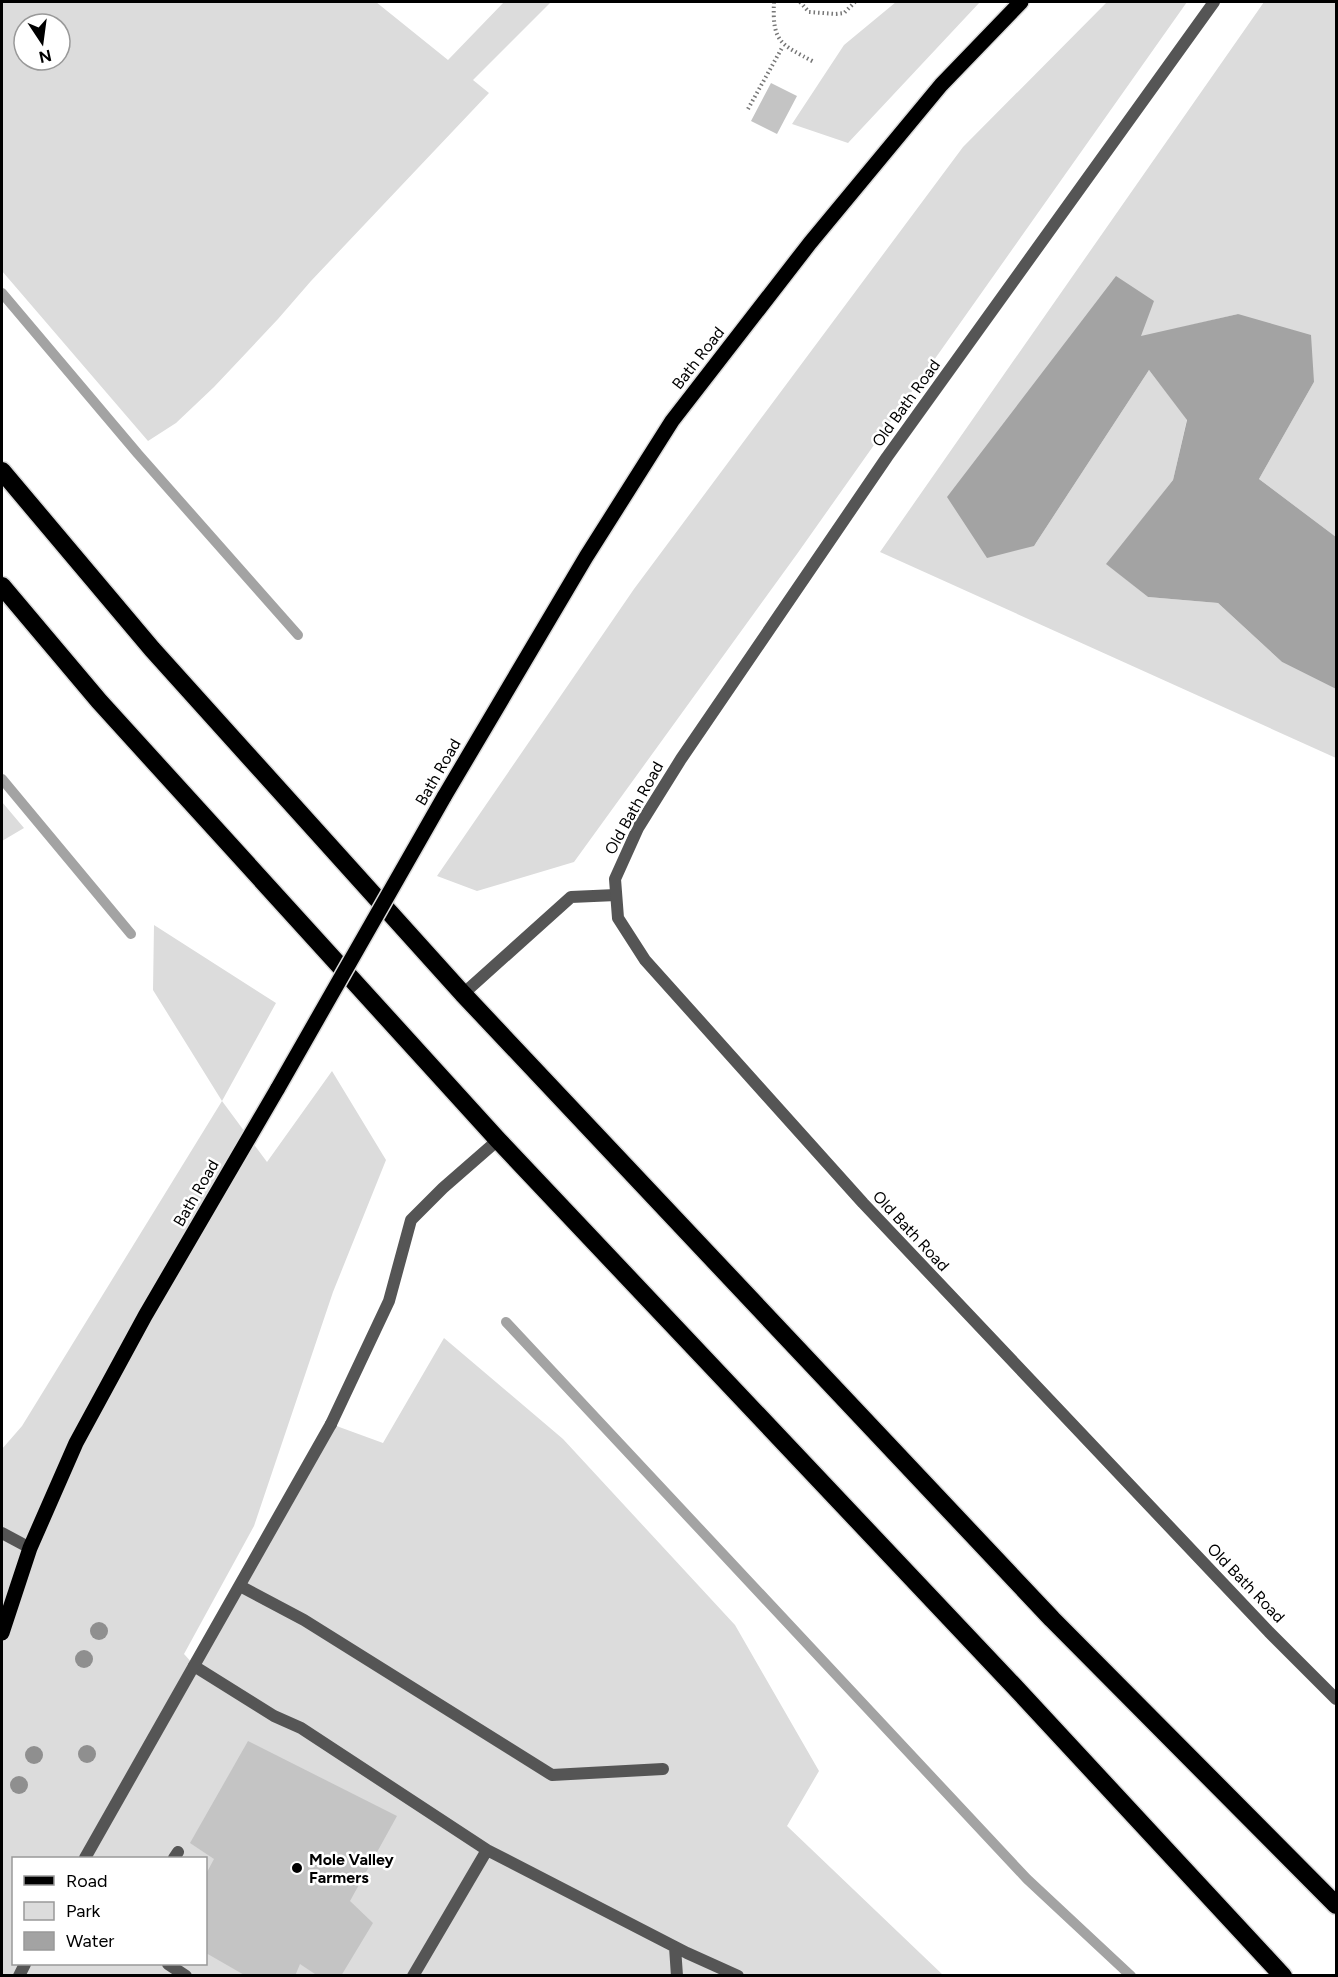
<svg xmlns="http://www.w3.org/2000/svg" width="1338" height="1977" font-family="Figtree,sans-serif">
	<style>
		.green { fill: #dcdcdc; fill-rule: evenodd }
		.water { fill: #a3a3a3 }
		.lines { fill: none; stroke-linecap: round; stroke-linejoin: round }
		.stream { stroke: #a3a3a3; stroke-width: 10 }
		.building { fill: #c4c4c4 }
		.primary-casing { stroke: #dbdbdb; stroke-width: 18 }
		.motorway-casing { stroke: #dbdbdb; stroke-width: 21 }
		.path { stroke: #777; stroke-width: 4; stroke-dasharray: 1.5 3; stroke-linecap: butt }
		.service { stroke: #555; stroke-width: 12 }
		.minor { stroke: #555; stroke-width: 12 }
		.primary { stroke: #000; stroke-width: 15 }
		.motorway { stroke: #000; stroke-width: 18 }
		.primary-bridge-casing { stroke: #dbdbdb; stroke-width: 18; stroke-linecap: butt }
		.primary-bridge { stroke: #000; stroke-width: 15 }
		.tree { fill: #8f8f8f }
		.poi-dot { fill: #000; stroke: #fff; stroke-width: 2 }
		.labels { text-anchor: middle; dominant-baseline: central; stroke-width: 5; stroke-linejoin: round; paint-order: stroke }
		.street-label { font-size: 16px; fill: #000; stroke: #fff }
		.poi-label { font-size: 16px; font-weight: bold; fill: #000; stroke: #fff; text-anchor: start }
	</style>
	<rect width="100%" height="100%" fill="#fff"/>
	<!-- green -->
	<path class="green" d="M2 2H376L448 60 504 2H551L473 80 489 93 311 281 278 319 214 387 176 423 148 441 2 271ZM24 24H60V60H24Z
		M896 2H980L848 143 792 124 844 45Z
		M1107 2H1187L797 554 574 862 477 891 437 876 634 589 963 147Z
		M1264 2H1336V537L1259 479 1314 382 1238 314 1141 337 1034 546 1149 370 1187 419 1173 480 1107 564 1148 597 1218 603 1282 662 1336 689V758L880 552Z
		M2 802 24 828 2 841Z
		M154 925 276 1003 222 1101 267 1162 332 1071 386 1160 333 1292 254 1526 184 1654 194 1665 331 1424 383 1443 444 1338 563 1439 735 1625 819 1771 787 1826 943 1975H2V1449L22 1426 222 1101 153 990ZM14 1858H206V1964H14Z"/>
	<!-- water -->
	<path class="water" d="M1116 276 1154 301 1141 336 1238 314 1311 335 1314 382 1259 479 1336 537V689L1282 662 1218 603 1148 597 1106 564 1173 480 1187 420 1149 370 1034 546 987 558 947 497Z"/>
	<g class="lines">
		<!-- stream -->
		<path class="stream" d="M2 293 138 454 298 635
			M2 779 131 934
			M506 1322 1027 1879 1131 1976"/>
	</g>
	<!-- building -->
	<path class="building" d="M771 83 797 96 777 134 751 121Z
		M248 1741 397 1816 350 1901 373 1923 341 1976H318L300 1964 295 1976H246L206 1953V1874L214 1859 190 1843Z"/>
	<g class="lines">
		<!-- primary casing -->
		<g class="primary-casing">
			<path id="primary" d="M444 797 586 557 672 421 810 243 941 85 1021 2
				M2 1633 30 1548 76 1443 145 1316 278 1088"/>
		</g>
		<!-- motorway casing -->
		<g class="motorway-casing">
			<path id="motorway" d="M2 471 152 649 463 994 1052 1619 1336 1905
				M2 586 99 701 498 1140 1013 1685 1283 1976"/>
		</g>
		<!-- path -->
		<path class="path" d="M774 2C772 43 781 44 814 62
			M800 2 809 12 836 14 844 13 855 2
			M748 109 783 46"/>
		<!-- service -->
		<path class="service" d="M463 994 571 897 616 895
			M331 1424 389 1301 411 1220 443 1188 498 1140
			M240 1586 304 1620 552 1775 663 1769
			M194 1666 274 1716 301 1728 487 1850 413 1976
			M487 1850 687 1953 738 1976
			M174 1858 178 1852
			M675 1947 677 1976
			M168 1964 186 1976"/>
		<!-- minor -->
		<path class="minor" d="M1214 2 887 457 681 759 638 828 615 879 618 918 645 960 863 1203 1269 1632 1336 1699
			M2 1533 30 1548
			M85 1858 331 1424
			M19 1976 25 1964"/>
		<!-- primary -->
		<use href="#primary" class="primary"/>
		<!-- motorway -->
		<use href="#motorway" class="motorway"/>
		<!-- primary-bridge casing -->
		<g class="primary-bridge-casing">
			<path id="primary-bridge" d="M278 1088 444 797"/>
		</g>
		<!-- primary-bridge -->
		<use href="#primary-bridge" class="primary-bridge"/>
	</g>
	<!-- trees -->
	<g class="tree">
		<circle cx="99" cy="1631" r="9"/>
		<circle cx="84" cy="1659" r="9"/>
		<circle cx="87" cy="1754" r="9"/>
		<circle cx="34" cy="1755" r="9"/>
		<circle cx="19" cy="1785" r="9"/>
	</g>
	<!-- markers -->
	<circle class="poi-dot" cx="297" cy="1868" r="6"/>
	<g class="labels">
		<!-- street labels -->
		<g class="street-label">
			<text transform="translate(698 358) rotate(-52)">Bath Road</text>
			<text transform="translate(906 403) rotate(-54)">Old Bath Road</text>
			<text transform="translate(438 772) rotate(-60)">Bath Road</text>
			<text transform="translate(634 808) rotate(-61)">Old Bath Road</text>
			<text transform="translate(196 1193) rotate(-60)">Bath Road</text>
			<text transform="translate(911 1231) rotate(47)">Old Bath Road</text>
			<text transform="translate(1246 1583) rotate(46)">Old Bath Road</text>
		</g>
		<!-- poi labels -->
		<g class="poi-label">
			<text x="309" y="1859">Mole Valley<tspan x="309" dy="18">Farmers</tspan></text>
		</g>
	</g>
	<!-- border -->
	<rect width="1338" height="1977" fill="none" stroke="#000000" stroke-width="6"/>
	<!-- legend -->
	<rect x="12" y="1857" width="195" height="108" fill="#ffffff" stroke="#999999" stroke-width="1.5"/>
	<rect x="24" y="1876" width="30" height="9" fill="#000000" stroke="#999999" stroke-width="1.5"/>
	<text x="66" y="1887" font-size="18" fill="#000000">Road</text>
	<rect x="24" y="1902" width="30" height="18" fill="#dcdcdc" stroke="#999999" stroke-width="1.5"/>
	<text x="66" y="1917" font-size="18" fill="#000000">Park</text>
	<rect x="24" y="1932" width="30" height="18" fill="#a3a3a3" stroke="#999999" stroke-width="1.5"/>
	<text x="66" y="1947" font-size="18" fill="#000000">Water</text>
	<!-- north arrow -->
	<g transform="translate(42 42) rotate(167)"><circle r="28" fill="#ffffff" stroke="#999999" stroke-width="1.5"/>
	<path d="M0-4.5L10 22L0 15L-10 22Z" fill="#000000"/>
	<text y="-9" font-size="16" font-weight="bold" text-anchor="middle" fill="#000000">N</text>
	</g>
</svg>
